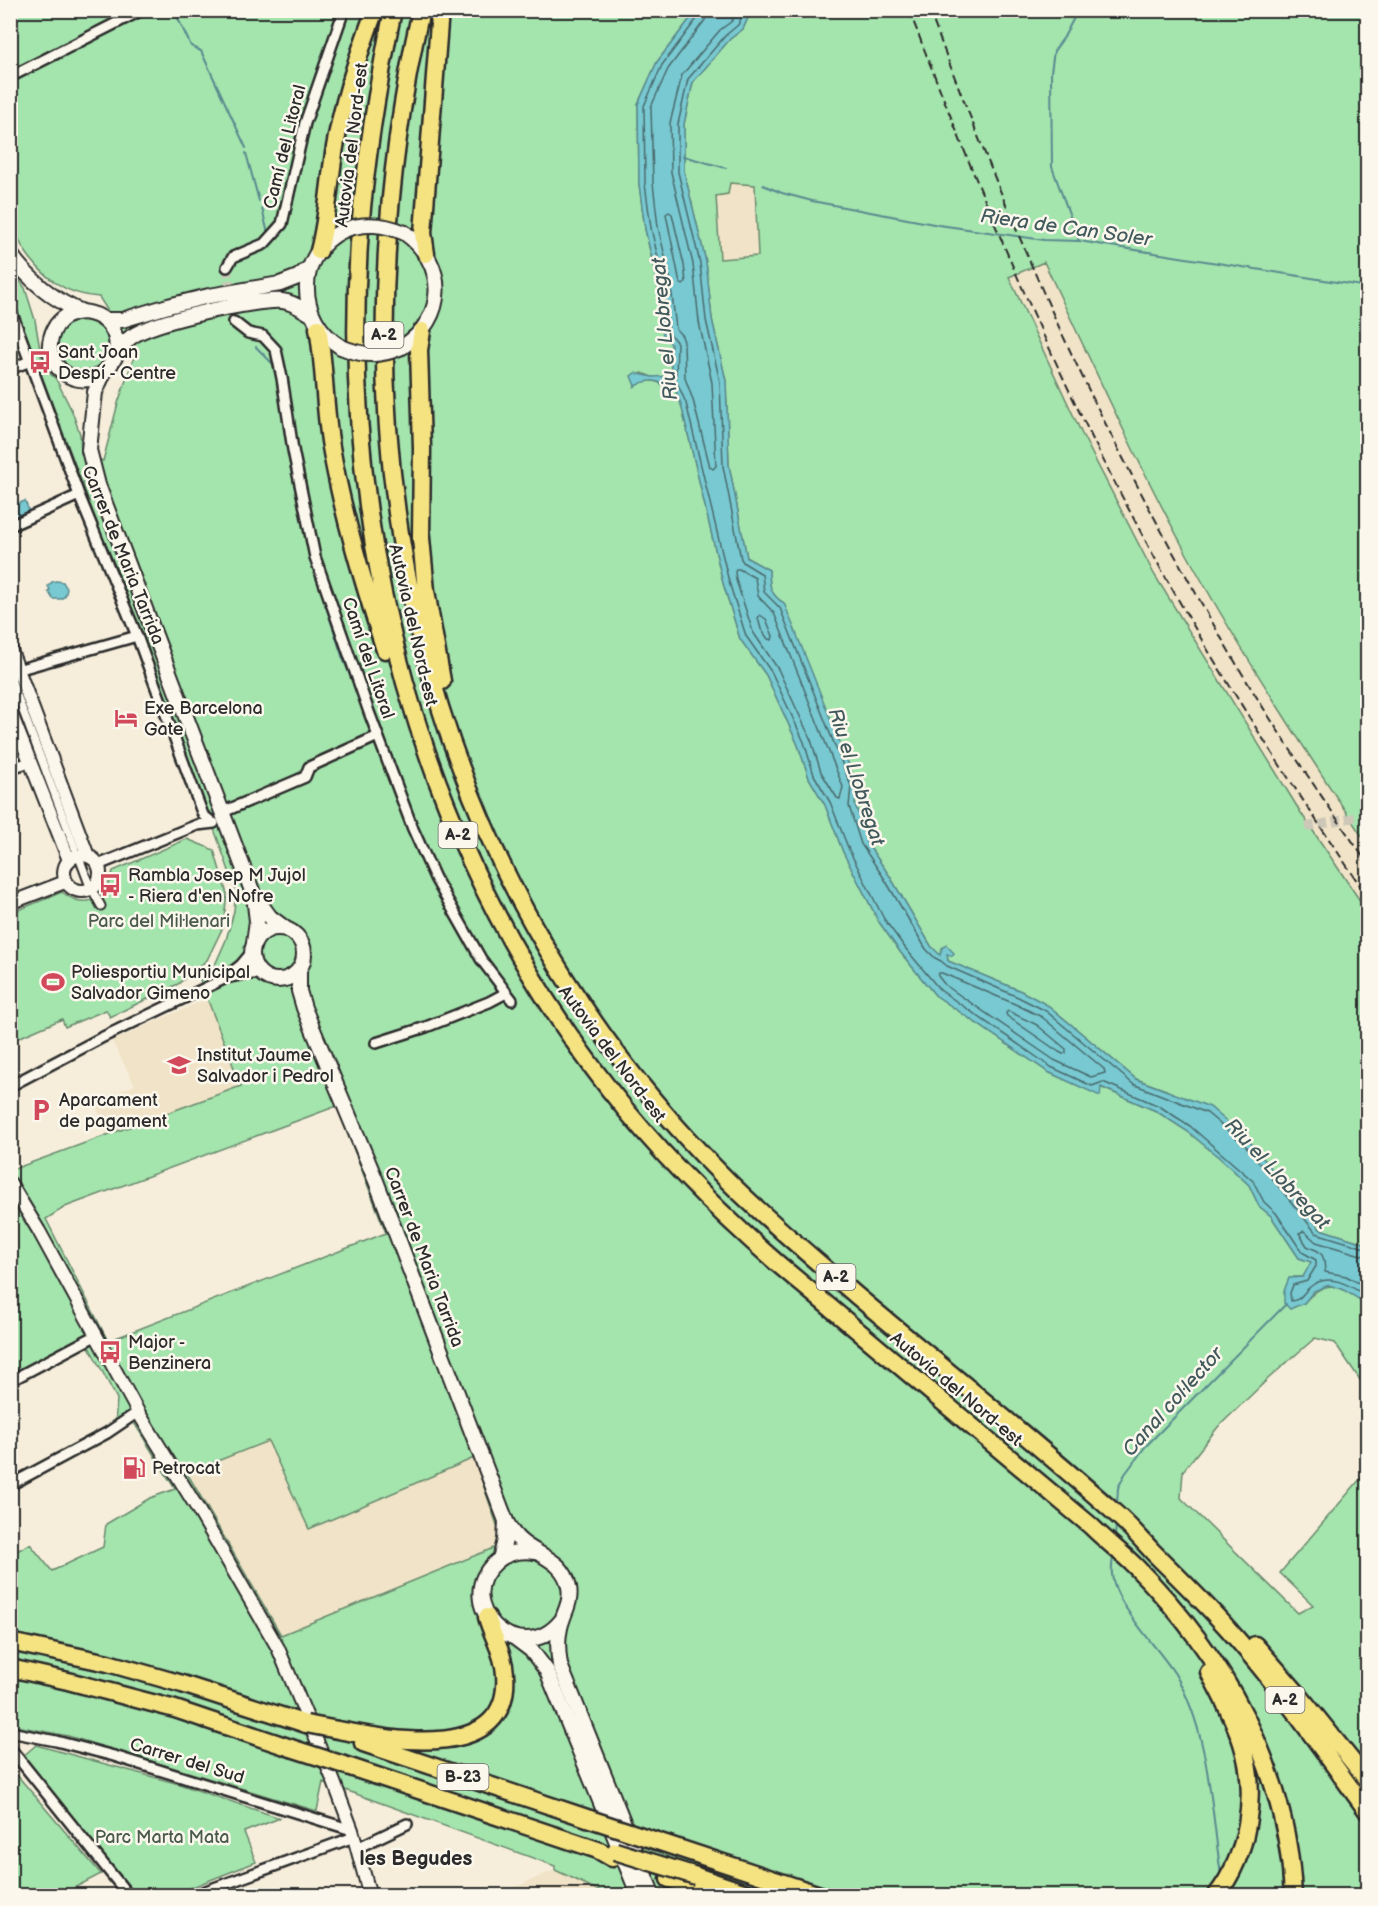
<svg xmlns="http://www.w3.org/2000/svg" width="1378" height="1906" font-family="'Balsamiq Sans',sans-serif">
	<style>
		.built { fill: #f0e3c7 }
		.green { fill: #a4e4ad; stroke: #68886c; stroke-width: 1.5; fill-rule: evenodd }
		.water { fill: #78c9d1; stroke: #598a8f; stroke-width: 1.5 }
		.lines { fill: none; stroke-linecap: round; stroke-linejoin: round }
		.shore { stroke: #4a6a6d; stroke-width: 1.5 }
		.stream { stroke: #598a8f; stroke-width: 2 }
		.minor-tunnel { stroke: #cdc7b8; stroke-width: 9; stroke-dasharray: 9 4.5; stroke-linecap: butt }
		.pedestrian-casing { stroke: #2b2b2b; stroke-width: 11 }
		.minor-casing { stroke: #2b2b2b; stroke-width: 14 }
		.tertiary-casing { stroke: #2b2b2b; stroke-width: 16 }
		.secondary-casing { stroke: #2b2b2b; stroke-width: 18 }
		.motorway-casing { stroke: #2b2b2b; stroke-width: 21 }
		.pedestrian { stroke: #fbf7ec; stroke-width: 7 }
		.minor { stroke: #fbf7ec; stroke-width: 9 }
		.tertiary { stroke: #fbf7ec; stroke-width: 12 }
		.secondary { stroke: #fbf7ec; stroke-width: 14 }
		.motorway { stroke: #f5e382; stroke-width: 16 }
		.rail { stroke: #2b2b2b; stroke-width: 2; stroke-dasharray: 9 4.5; stroke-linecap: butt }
		.secondary-bridge-casing { stroke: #2b2b2b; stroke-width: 18; stroke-linecap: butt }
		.motorway-bridge-casing { stroke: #2b2b2b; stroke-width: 21; stroke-linecap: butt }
		.secondary-bridge { stroke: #fbf7ec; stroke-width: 14 }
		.motorway-bridge { stroke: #f5e382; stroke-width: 16 }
		.labels { text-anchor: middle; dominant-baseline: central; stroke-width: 5; stroke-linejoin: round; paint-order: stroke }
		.shield { fill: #fbf7ec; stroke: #696865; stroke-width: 1.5 }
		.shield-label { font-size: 16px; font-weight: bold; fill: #2b2b2b }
		.street-label { font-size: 18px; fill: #2b2b2b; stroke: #fbf7ec }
		.poi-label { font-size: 18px; fill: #2b2b2b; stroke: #fbf7ec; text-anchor: start }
		.park-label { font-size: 18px; fill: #49594c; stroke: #fbf7ec }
		.water-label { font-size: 20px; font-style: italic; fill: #425a5d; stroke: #fbf7ec }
		.neighbourhood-label { font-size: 20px; font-weight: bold; fill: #2b2b2b; stroke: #fbf7ec }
	</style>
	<rect width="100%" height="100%" fill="#f6eedb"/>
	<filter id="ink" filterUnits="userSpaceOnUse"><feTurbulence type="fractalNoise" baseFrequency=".0167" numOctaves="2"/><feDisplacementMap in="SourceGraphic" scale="12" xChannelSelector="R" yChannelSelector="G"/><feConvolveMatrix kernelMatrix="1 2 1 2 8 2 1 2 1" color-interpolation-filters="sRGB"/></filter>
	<g filter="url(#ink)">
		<!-- built -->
		<path class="built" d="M729 183 755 185 759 256 720 260 716 196 728 194Z
			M1044 261 1121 423 1183 547 1262 683 1367 844V911L1301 813 1154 574 1082 434 1009 277Z
			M208 998 241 1086 107 1134 94 1101 135 1085 112 1041Z
			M269 1441 310 1529 474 1458 499 1531 496 1547 280 1635 187 1473Z
			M555 1870 608 1895H497Z"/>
		<!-- green -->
		<path class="green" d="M11 11H696L657 62 638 104 639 184 645 229 671 344V377H652L642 373 635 386C646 379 656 379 666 387L674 386 681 404 723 583 740 639 766 675 798 745 809 778 825 805 843 852 879 922 901 953 935 995 1048 1072 1100 1095V1087L1156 1111 1187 1131 1221 1159 1249 1185 1259 1206 1271 1216 1299 1258 1312 1262 1303 1277H1294L1304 1303C1328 1275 1341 1287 1367 1304V1390L1335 1343 1315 1338 1269 1378 1218 1427 1183 1471 1181 1498 1298 1613 1313 1605 1280 1573 1367 1471V1895H608L555 1870V1866L323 1782 317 1811 68 1736 11 1725V1554L30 1544 52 1571 103 1547 106 1524 150 1498 175 1489 133 1421 115 1425 117 1399 87 1343 11 1383V1170L241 1086 200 980 214 967 226 940 234 911 236 890 214 829 172 721 11 295 10 267 25 288 35 320 43 367 56 379 72 411 80 434 81 453 103 461 118 403 135 354 99 297C65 295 42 277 23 248 18 239 15 227 11 218ZM337 1106 386 1233 108 1341 46 1219 65 1207ZM268 1441 309 1529 474 1458 499 1531 496 1547 281 1635 187 1473Z
			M751 11H1367V844C1303 746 1239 650 1183 547 1133 454 1089 357 1044 262L1009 277 1082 434 1154 574 1301 813 1367 911V1244L1320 1229 1250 1142 1166 1090 1136 1079 1049 1006 1021 991 948 961 946 945 940 956 931 946 889 875 866 842 863 825 855 805 857 785 778 600 770 590 769 570 747 558 729 465 726 381 712 319 706 262 684 171V124L693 82 730 39 743 29ZM730 183 755 185 758 256 720 259 716 196 728 194Z
			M58 345a26 26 0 1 1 52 0a26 26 0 1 1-52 0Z
			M187 839 214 850 227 894 223 927 207 960 178 984 110 1017 106 1010 65 1027 62 1019 11 1041V913L62 892C86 911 107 899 113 871Z
			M36 1745 179 1784 280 1818 244 1832 256 1862 172 1895H136L22 1757Z
			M11 1768 101 1874 68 1891V1895H11Z"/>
		<!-- water -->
		<path class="water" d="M696 11H751L743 29 730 39 693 82 684 124V171L706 262 712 319 726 381 729 465 747 558 769 570C769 585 770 595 784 603L857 785 855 805 863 825 866 842 889 875 931 946 940 955 942 948 946 945 954 953 952 956 947 954 948 961 1021 991 1049 1006 1136 1079 1210 1107 1250 1142 1320 1229 1367 1244V1304L1342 1289 1329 1285 1314 1291 1304 1303 1290 1309 1284 1303V1291L1289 1278 1303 1277 1311 1262 1299 1258 1271 1216 1259 1206 1249 1185 1221 1159 1187 1131 1156 1111 1101 1087 1100 1096 1048 1072 935 995 901 953 879 922 843 852 825 805 809 778 798 745 766 675 740 639 723 583 681 404 674 386 666 387C656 378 646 380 635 386L631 376 635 373 652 377 671 376V344L663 337 657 280 645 229 639 184 638 104 657 62Z
			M25 501 29 511 11 518V506Z
			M56 581 63 582 67 589 65 596 61 599H53L48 591 50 590 48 586 52 582Z"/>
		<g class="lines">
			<!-- shore -->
			<path class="shore" d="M700 10 699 16 662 65 644 106 645 184 651 228 663 279 669 333 677 343 676 380 686 403 729 582 746 636 772 673 804 742 814 775 830 802 849 850 884 919 906 949 940 990 1051 1067 1092 1086 1103 1082 1159 1106 1190 1126 1253 1181 1264 1202 1276 1213 1302 1252 1316 1260V1266L1307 1281 1293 1285 1290 1293 1291 1301C1302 1300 1302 1293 1310 1287 1329 1271 1351 1286 1368 1297
				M708 10 705 20 668 69 651 107 653 183 658 227 670 277 676 329 682 336 684 342 685 378 693 400 710 467 713 469 716 466 712 383 699 322 693 264 671 172 670 123 682 75 720 30 732 21 736 10
				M745 10 738 25 726 35 688 79 678 124V172L700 263 706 320 720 382 723 466 741 559 744 563 762 574 764 592 780 608 851 786 849 806 861 844 884 878 926 949 935 958 941 961 947 966 1018 997 1046 1011 1133 1084 1207 1113 1246 1146 1316 1233 1368 1249
				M669 212 672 214 684 265 686 282 683 285 680 283 666 214Z
				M736 569H739L755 578 758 596 774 613 843 787 840 799 837 798 821 772 811 740 778 669 753 632 736 580 735 572Z
				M760 615 766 619 773 636 772 640 768 639 761 629 758 618Z
				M942 973 1015 1004 1042 1017 1104 1069 1105 1073 1091 1077 1054 1060 945 985 938 976 939 973Z
				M1008 1011 1037 1025 1066 1049V1053L1063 1054 1059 1052 1007 1016 1006 1013Z
				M1368 1257 1316 1242 1304 1231 1299 1233 1307 1246 1318 1251 1322 1255 1324 1260 1325 1272 1346 1276 1368 1288"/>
			<!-- stream -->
			<path class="stream" d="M174 10 191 46 201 51 246 148
				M1078 10 1064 37 1054 51 1051 72 1052 167 1079 241
				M246 153 259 201
				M683 156 726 168
				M763 185 782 193 812 201 939 225 1044 240 1079 241 1368 287
				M262 208 268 234
				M256 347 275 366
				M282 407 287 449
				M288 455 309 552
				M312 563 342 656 359 697 371 734
				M1117 1505 1118 1488 1125 1474 1145 1447 1286 1304
				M1115 1538 1116 1523
				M1113 1555C1113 1561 1111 1568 1112 1574 1114 1604 1158 1647 1175 1674 1210 1733 1211 1809 1221 1875"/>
			<!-- minor-tunnel -->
			<path class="minor-tunnel" d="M227 267 234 322
				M1306 827 1357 817"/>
			<!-- pedestrian casing -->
			<g class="pedestrian-casing">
				<path id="pedestrian" d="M10 677 75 848
					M80 860 89 884
					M95 895 101 906"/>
			</g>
			<!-- minor casing -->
			<g class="minor-casing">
				<path id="minor" d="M10 77 142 10
					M227 267 233 257 264 244 282 224 305 123 344 10
					M10 308 79 495 137 636 203 815 213 823
					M234 322 248 333 263 336 276 350 282 378 293 450 315 557 369 712 413 829 435 878 481 959 512 1000
					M10 369 30 361
					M10 526 79 495
					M10 672 137 636
					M10 768 31 762
					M223 812 305 777 309 767 378 736
					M98 865 197 825 214 823
					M227 976 241 965 252 952
					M376 1043 426 1027 489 1002 506 993
					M10 1086 101 1038 226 978 245 974H262
					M10 1381 95 1336
					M10 1485 107 1433 138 1412
					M10 1732 56 1741 114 1756 352 1830
					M10 1748 129 1896
					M357 1848 407 1824
					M192 1896 354 1837"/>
			</g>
			<!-- tertiary casing -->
			<g class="tertiary-casing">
				<path id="tertiary" d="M10 648 88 856
					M10 711 69 860
					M64 873a18 18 0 1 1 36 0a18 18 0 1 1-36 0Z
					M10 903 65 882
					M10 1183 39 1231 138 1412 196 1506 278 1648 334 1782 352 1830 370 1896"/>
			</g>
			<!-- secondary casing -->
			<g class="secondary-casing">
				<path id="secondary" d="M10 253C25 277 57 303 83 312
					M105 320H122L168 306 209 296 280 284 298 277 311 266
					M341 347C296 319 294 254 344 230
					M402 347C447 319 448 264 405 233
					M116 353C123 309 61 296 51 338 44 364 71 387 96 377 114 370 115 348 131 337 153 321 255 299 282 301 293 302 302 309 311 314
					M104 372 95 392 89 450 98 485 254 896 257 921 254 943
					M256 898 270 917 286 929
					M252 954a26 26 0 1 1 52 0a26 26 0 1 1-52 0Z
					M299 969V991L304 1008 376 1181 506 1521C510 1530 515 1537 523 1543 541 1557 564 1561 569 1587 572 1603 563 1613 560 1628 557 1640 558 1653 560 1665L653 1896
					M535 1552C521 1550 507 1552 496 1562 449 1603 519 1672 561 1621
					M500 1559 505 1540 506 1521
					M515 1638 531 1650 547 1671 639 1896"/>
			</g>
			<!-- motorway casing -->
			<g class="motorway-casing">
				<path id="motorway" d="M393 10C378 83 366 156 360 230 337 535 420 846 609 1089 659 1153 716 1210 777 1263L1091 1526C1105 1540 1121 1552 1135 1566 1223 1654 1288 1769 1293 1896
					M421 10C326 434 413 868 727 1180 768 1221 813 1258 857 1296 943 1368 1031 1438 1115 1513 1129 1525 1141 1539 1153 1552 1179 1578 1205 1603 1229 1630 1280 1687 1323 1751 1368 1812
					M319 251C328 217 329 182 335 147 343 100 358 55 375 10
					M426 254 423 233 440 10
					M318 328C325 367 324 407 331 447 343 516 364 584 385 650
					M422 331 419 350 422 448 421 538 426 591 442 681
					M10 1642 108 1663 182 1684 306 1724
					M1255 1645 1298 1694 1368 1781
					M10 1668 68 1681 175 1709 291 1748
					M1209 1672C1221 1695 1234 1718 1242 1743 1258 1793 1249 1854 1216 1896
					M338 1730C391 1740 512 1764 505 1674 504 1653 492 1636 487 1617
					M363 1743 590 1819
					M344 1765 598 1850 612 1858
					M657 1841 823 1896
					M696 1876 755 1896
					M669 1879 709 1892"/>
			</g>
			<!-- pedestrian -->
			<use href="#pedestrian" class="pedestrian"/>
			<!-- minor -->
			<use href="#minor" class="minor"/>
			<!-- tertiary -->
			<use href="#tertiary" class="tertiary"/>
			<!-- secondary -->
			<use href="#secondary" class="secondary"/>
			<!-- motorway -->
			<use href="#motorway" class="motorway"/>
			<!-- rail -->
			<path class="rail" d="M909 10C976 184 1047 357 1135 521 1204 652 1285 775 1368 897
				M929 10C962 98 997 185 1034 271 1089 398 1154 521 1223 641 1267 718 1318 791 1368 864"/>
			<!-- secondary-bridge casing -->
			<g class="secondary-bridge-casing">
				<path id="secondary-bridge" d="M344 230C365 222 384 224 405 233
					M341 347C362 356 380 357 402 347"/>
			</g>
			<!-- motorway-bridge casing -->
			<g class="motorway-bridge-casing">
				<path id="motorway-bridge" d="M306 1724 338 1730
					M291 1748 344 1765
					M590 1819 657 1841
					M615 1851 696 1876"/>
			</g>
			<!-- secondary-bridge -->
			<use href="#secondary-bridge" class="secondary-bridge"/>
			<!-- motorway-bridge -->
			<use href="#motorway-bridge" class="motorway-bridge"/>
		</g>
	</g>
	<!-- icons -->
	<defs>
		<g id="bus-bare" transform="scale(1.8)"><path d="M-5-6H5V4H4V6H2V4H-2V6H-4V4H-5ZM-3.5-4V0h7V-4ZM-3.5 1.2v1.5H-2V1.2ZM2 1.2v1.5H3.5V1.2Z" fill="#d1495b" stroke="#fbf7ec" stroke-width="2.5" paint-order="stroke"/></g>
		<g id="hotel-bare" transform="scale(1.8)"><path d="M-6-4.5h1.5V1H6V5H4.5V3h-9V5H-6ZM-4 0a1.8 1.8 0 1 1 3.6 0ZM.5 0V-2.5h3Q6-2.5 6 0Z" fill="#d1495b" stroke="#fbf7ec" stroke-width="2.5" paint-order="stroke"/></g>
		<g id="stadium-bare" transform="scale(1.8)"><path d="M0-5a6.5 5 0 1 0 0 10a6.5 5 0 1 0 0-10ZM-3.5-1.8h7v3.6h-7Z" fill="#d1495b" stroke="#fbf7ec" stroke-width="2.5" paint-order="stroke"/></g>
		<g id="school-bare" transform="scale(1.8)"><path d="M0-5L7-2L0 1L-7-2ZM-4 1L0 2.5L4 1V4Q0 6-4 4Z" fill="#d1495b" stroke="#fbf7ec" stroke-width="2.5" paint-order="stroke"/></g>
		<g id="parking-bare" transform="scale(1.8)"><path d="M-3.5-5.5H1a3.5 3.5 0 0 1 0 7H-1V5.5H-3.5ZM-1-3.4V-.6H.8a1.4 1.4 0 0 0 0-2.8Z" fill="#d1495b" stroke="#fbf7ec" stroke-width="2.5" paint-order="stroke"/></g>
		<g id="fuel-bare" transform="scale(1.8)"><path d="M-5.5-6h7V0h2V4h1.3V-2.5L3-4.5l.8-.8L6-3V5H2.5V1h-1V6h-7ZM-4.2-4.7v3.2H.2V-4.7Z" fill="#d1495b" stroke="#fbf7ec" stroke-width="2.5" paint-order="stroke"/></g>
	</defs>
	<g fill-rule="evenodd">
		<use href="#bus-bare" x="40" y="362"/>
		<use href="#hotel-bare" x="126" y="718"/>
		<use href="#bus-bare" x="110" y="885"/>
		<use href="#stadium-bare" x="53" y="982"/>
		<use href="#school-bare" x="179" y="1065"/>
		<use href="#parking-bare" x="41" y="1110"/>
		<use href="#bus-bare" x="110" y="1352"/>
		<use href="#fuel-bare" x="134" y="1468"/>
	</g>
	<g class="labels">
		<!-- shield labels -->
		<g class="shield">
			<rect x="364.5" y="322" width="39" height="26" rx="4.5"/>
			<rect x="438.5" y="822" width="39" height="26" rx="4.5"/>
			<rect x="816.5" y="1264" width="39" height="26" rx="4.5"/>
			<rect x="1265.5" y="1687" width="39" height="26" rx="4.5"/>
			<rect x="437.5" y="1764" width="51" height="26" rx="4.5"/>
		</g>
		<g class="shield-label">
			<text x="384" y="335">A-2</text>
			<text x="458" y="835">A-2</text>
			<text x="836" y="1277">A-2</text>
			<text x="1285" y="1700">A-2</text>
			<text x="463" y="1777">B-23</text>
		</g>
		<!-- street labels -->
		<g class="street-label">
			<text transform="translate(352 145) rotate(-83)">Autovia del Nord-est</text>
			<text transform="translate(285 147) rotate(-76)">Camí del Litoral</text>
			<text transform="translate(123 555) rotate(68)">Carrer de Maria Tarrida</text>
			<text transform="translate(413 625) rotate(77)">Autovia del Nord-est</text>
			<text transform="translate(368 658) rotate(71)">Camí del Litoral</text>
			<text transform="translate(612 1054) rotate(53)">Autovia del Nord-est</text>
			<text transform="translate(424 1257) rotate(69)">Carrer de Maria Tarrida</text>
			<text transform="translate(956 1389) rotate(40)">Autovia del Nord-est</text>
			<text transform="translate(187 1761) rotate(17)">Carrer del Sud</text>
		</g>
		<!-- poi labels -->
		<g class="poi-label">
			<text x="58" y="352">Sant Joan<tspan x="58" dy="21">Despí - Centre</tspan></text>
			<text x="144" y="708">Exe Barcelona<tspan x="144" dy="21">Gate</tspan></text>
			<text x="128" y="875">Rambla Josep M Jujol<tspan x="128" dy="21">- Riera d'en Nofre</tspan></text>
			<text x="71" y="972">Poliesportiu Municipal<tspan x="71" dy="21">Salvador Gimeno</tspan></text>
			<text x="197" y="1055">Institut Jaume<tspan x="197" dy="21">Salvador i Pedrol</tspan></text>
			<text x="59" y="1100">Aparcament<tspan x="59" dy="21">de pagament</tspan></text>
			<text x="128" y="1342">Major -<tspan x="128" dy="21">Benzinera</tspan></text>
			<text x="152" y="1468">Petrocat</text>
		</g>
		<!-- park labels -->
		<g class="park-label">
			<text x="159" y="921">Parc del Mil·lenari</text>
			<text x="162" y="1837">Parc Marta Mata</text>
		</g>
		<!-- water labels -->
		<g class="water-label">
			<text transform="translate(1066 228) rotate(8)">Riera de Can Soler</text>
			<text transform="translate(665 329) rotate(-95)">Riu el Llobregat</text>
			<text transform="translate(856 777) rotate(72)">Riu el Llobregat</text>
			<text transform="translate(1277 1174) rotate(47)">Riu el Llobregat</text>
			<text transform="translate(1173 1402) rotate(-48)">Canal col·lector</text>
		</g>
		<!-- neighbourhood labels -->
		<g class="neighbourhood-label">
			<text x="416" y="1859">les Begudes</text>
		</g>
	</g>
	<!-- margin -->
	<rect width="1378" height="1906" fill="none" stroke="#fbf7ec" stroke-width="36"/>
	<rect x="18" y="18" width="1342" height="1870" fill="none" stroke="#2b2b2b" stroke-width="2" filter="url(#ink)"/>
</svg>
